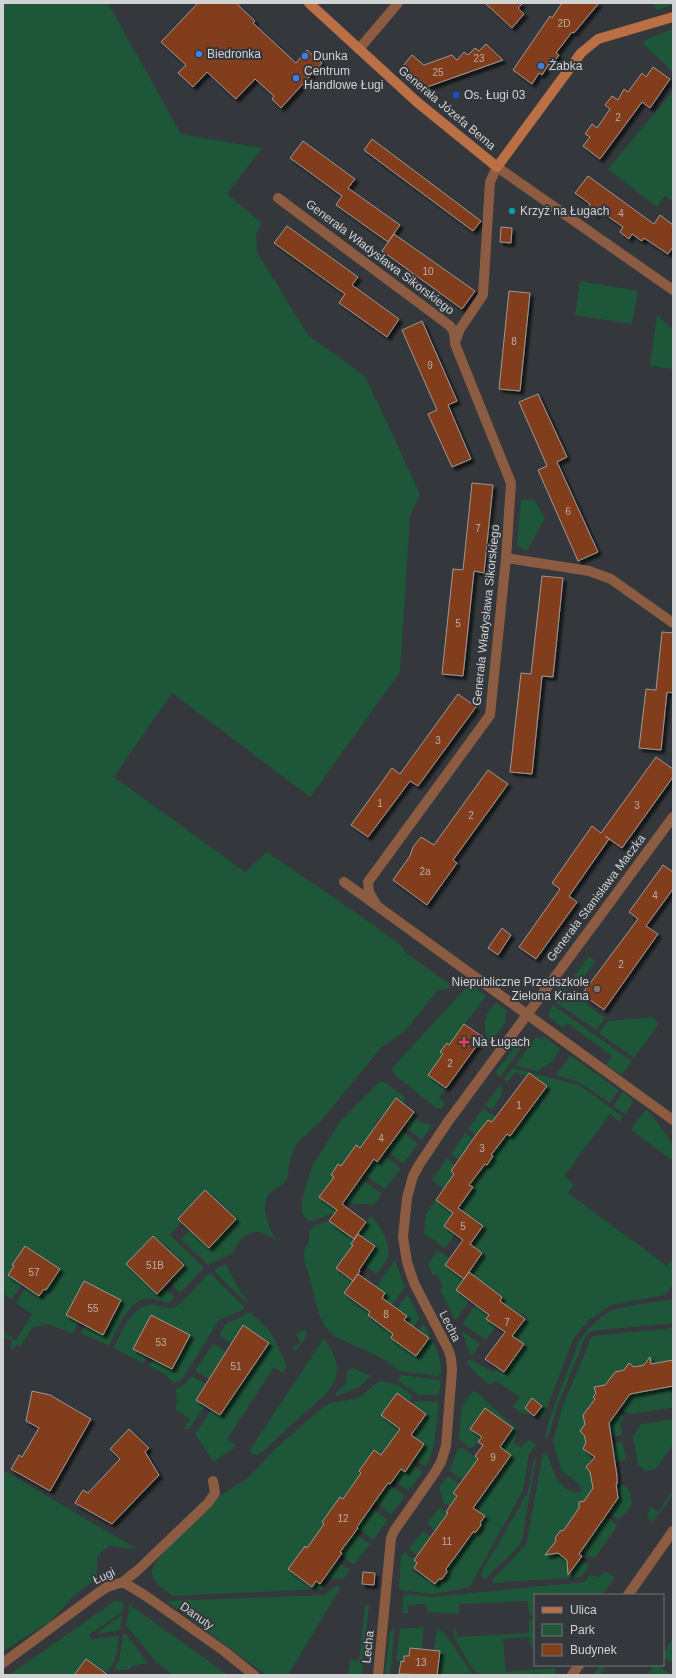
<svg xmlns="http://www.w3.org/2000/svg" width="676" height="1678" font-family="Helvetica,sans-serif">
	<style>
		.green { fill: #1e5639 }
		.building { fill: #823e1a; stroke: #9e9896; filter: url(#shadow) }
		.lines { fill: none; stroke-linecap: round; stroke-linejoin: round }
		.street { stroke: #8c5c42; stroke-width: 10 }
		.secondary { stroke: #bb6f44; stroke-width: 10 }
		.shop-dot { fill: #3f7fe0; stroke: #34373b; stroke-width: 1.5 }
		.transit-dot { fill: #1a4fb4; stroke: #34373b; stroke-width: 1.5 }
		.culture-dot { fill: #0f9aa8; stroke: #34373b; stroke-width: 1.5 }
		.education-dot { fill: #8d6e63; stroke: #34373b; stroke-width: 1.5 }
		.health-dot { fill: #e0444e; stroke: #34373b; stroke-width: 1.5 }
		.labels { text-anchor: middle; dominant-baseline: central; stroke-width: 4; stroke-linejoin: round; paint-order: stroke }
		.number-label { font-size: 10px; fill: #bcada6 }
		.poi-label { font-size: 12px; fill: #d0d2d4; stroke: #34373b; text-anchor: start }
		.street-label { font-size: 12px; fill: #d0d2d4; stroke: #34373b }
	</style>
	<defs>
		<filter id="shadow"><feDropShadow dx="3.5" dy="3.5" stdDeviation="1" flood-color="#0009"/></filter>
	</defs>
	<rect width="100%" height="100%" fill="#34373b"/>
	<!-- green -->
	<path class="green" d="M3 3H108L181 134 262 148 227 194 262 223 256 234 257 252 308 335 365 376 420 494 410 516 400 672 310 797 172 693 114 777 245 872 267 852 375 926 399 944 407 954 448 983 451 986 447 989 438 990 407 1029 381 1048 320 1122 297 1143 290 1159 287 1180C282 1185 274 1189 269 1194 259 1207 270 1228 276 1240 257 1226 242 1231 233 1253L208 1265 181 1239 190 1230 209 1248 236 1219 205 1191 181 1222 170 1235 204 1268 180 1293 168 1282 184 1265 154 1236 126 1264 163 1287 175 1297 168 1303C161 1301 154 1298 147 1298 129 1300 115 1332 109 1346L81 1333 85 1325 84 1281 66 1315 79 1322 73 1333 46 1324 32 1328 20 1347 17 1344 13 1350 10 1349 12 1340 3 1337V1332L16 1340 32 1314 16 1303 26 1287 39 1296 44 1289 46 1290 60 1269 25 1246 12 1265 14 1266 8 1275 22 1285 12 1299 3 1294Z
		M651 3H673V5L657 10Z
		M673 29V72L642 43 651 37Z
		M673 91V202L665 196 657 207 608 169Z
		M580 281 638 291 632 324 575 315Z
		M657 315 673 330V369L650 366Z
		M534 499 545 518 526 552 517 545 521 500Z
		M589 956 595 961 579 984 572 979Z
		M475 987 486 996 449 1045 447 1044 440 1052 443 1054 428 1074 446 1088 439 1098 445 1103 441 1109 435 1107 394 1074 391 1069 466 988 472 991Z
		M565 988 605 1018 596 1030 557 1003 556 1001Z
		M497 1003 508 1012 505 1014V1023L489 1043C482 1030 483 1011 497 1003Z
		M553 1005 630 1060 631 1062 622 1075 606 1065 612 1056 567 1023 563 1028 549 1017 550 1010Z
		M654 1017 658 1025 634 1058 599 1033 608 1021Z
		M523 1036 529 1037 500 1077 495 1073Z
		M544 1036 559 1048 560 1050 552 1062 537 1071 515 1066 535 1038 538 1037 541 1040Z
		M571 1056 619 1090 610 1103 579 1082 556 1075 569 1057Z
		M512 1068 579 1085 622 1116 620 1122 610 1114 564 1176 574 1184 568 1193 667 1266 673 1259V1285L665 1295 611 1305 589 1320 573 1339 544 1416H540L538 1418 534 1416 523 1414 513 1407 520 1397 496 1381 489 1385 467 1364 468 1360 473 1361 493 1372 498 1368 506 1373 510 1368 508 1366 524 1345 512 1336 527 1317 522 1313 520 1315 500 1301 502 1297 469 1272 482 1253 470 1244 483 1227 462 1211 463 1209 459 1206 472 1187 469 1185 485 1164 487 1165 493 1156 491 1155 507 1134 510 1136 526 1116 527 1117 533 1108 532 1107 547 1087 529 1073 526 1076 523 1074 521 1076 516 1072 507 1082 504 1079Z
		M380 1081 389 1085 405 1097 404 1104 381 1119 379 1118 373 1127 374 1128 360 1148 355 1145 341 1166 338 1164 331 1174 334 1177 319 1197 337 1210 335 1213C326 1214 317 1222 308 1221L302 1212V1199L312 1166 341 1121Z
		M500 1085C505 1095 497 1102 491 1110L485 1105Z
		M623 1092 633 1100 632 1103 625 1114 613 1106Z
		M483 1109 496 1117 492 1122 488 1120 476 1135 468 1129Z
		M646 1109C658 1119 658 1128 669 1137L668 1139 673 1143V1161L631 1130Z
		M414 1112C418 1125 422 1121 432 1125L422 1140 404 1126Z
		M401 1130 418 1144 403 1164 386 1150Z
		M465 1133 474 1140 459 1160 451 1154Z
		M383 1154 401 1169 385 1189 363 1174 374 1159 377 1162Z
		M447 1158 455 1165 451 1171 454 1174 444 1189 432 1180Z
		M361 1178 382 1194 374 1205 349 1203 345 1199Z
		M436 1200 453 1213 455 1234 445 1248 424 1233 426 1214Z
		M371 1216C380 1225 391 1243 388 1256 386 1262 380 1269 376 1274L363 1264 375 1246 358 1233Z
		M329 1221 354 1239 351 1244 353 1245 336 1268 353 1281 344 1293 370 1312 368 1315 393 1334 391 1338 416 1356 429 1338 418 1330 424 1324 438 1352 442 1373 437 1376 399 1371 385 1360 369 1352 335 1337 324 1325 319 1314 304 1257V1250L309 1242V1231L316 1225Z
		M438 1250 449 1258 445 1265 464 1279 456 1290 466 1298H471L457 1319 455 1320 440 1290 442 1286 437 1274 433 1275 428 1264Z
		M395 1260 405 1287 392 1305 382 1298 376 1287Z
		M226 1264 242 1295 244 1294 249 1305 215 1272V1269Z
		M208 1274H211L244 1307 243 1310 219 1320 182 1380 174 1383 165 1374 149 1366 153 1359 172 1369 189 1335 151 1315 133 1349 147 1356 143 1363 115 1349 114 1347C121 1333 134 1301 154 1305 161 1306 167 1310 175 1307 183 1303 200 1282 208 1274Z
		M406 1296 409 1297 420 1318 414 1327 404 1320 407 1316 397 1309Z
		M673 1300V1323L592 1331 586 1335 556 1410 548 1438H545L549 1420 579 1341C587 1329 598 1318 611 1311 621 1306 660 1301 673 1300Z
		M477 1302 489 1315 486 1319 496 1326 486 1340 463 1324Z
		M250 1312 270 1331 286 1363V1367L283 1373 274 1367 227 1439 235 1445 233 1449 214 1461 212 1460 195 1434 211 1410 220 1415 269 1343 243 1325 231 1344 219 1334 226 1324Z
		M673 1328V1358L652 1367 650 1361 646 1362 644 1365 634 1367 628 1365 625 1370 615 1372 603 1388 595 1390V1399L585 1426 581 1429 589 1452 592 1463 590 1472 595 1487 584 1501 579 1504V1508L564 1530 560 1531 555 1538 556 1541 551 1552 554 1554 558 1553 567 1560V1563L571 1567 575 1566 580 1558 589 1565 581 1577 493 1583 492 1580 526 1545 543 1454 547 1453C553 1471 558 1491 579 1493L582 1491 579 1484 562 1471 553 1443 562 1408 592 1336Z
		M306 1329C307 1337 302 1345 296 1350H293L292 1348 301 1343 296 1334Z
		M461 1330 480 1344 473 1355 470 1354Z
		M324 1338C332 1350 340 1362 336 1377 332 1394 302 1414 290 1426 279 1436 270 1447 257 1455L252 1454 250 1450Z
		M213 1344 227 1352 209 1379 197 1372 196 1369Z
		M353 1368 371 1376 358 1388 336 1396V1393L347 1382 346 1376 349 1369Z
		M401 1375 441 1380 439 1395H419L398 1381V1379Z
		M192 1376 206 1384 196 1400 205 1406 188 1430 184 1428 190 1419 175 1409 177 1402 176 1389 184 1385Z
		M379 1381 398 1385 413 1396 409 1401 397 1393 381 1415 400 1429 381 1455 374 1450 359 1471 361 1473 307 1548 304 1546 288 1569 312 1587 316 1581 325 1587 323 1589 173 1596C165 1590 154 1584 152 1573 149 1562 193 1523 202 1514L208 1510 216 1499 249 1477 276 1448 323 1407C333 1400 342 1402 353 1399 364 1397 370 1387 379 1381Z
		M670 1387 673 1407 671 1408 629 1414 620 1408 630 1394Z
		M473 1391 476 1392 515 1427 517 1434 514 1443 521 1448 528 1440H530L536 1445 529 1454 523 1490 470 1587 433 1594 400 1590 399 1588 401 1556 405 1552 417 1563 412 1570 424 1578 426 1577 435 1584 439 1579H443L447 1572 446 1569 455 1558 453 1555 459 1552 462 1543 466 1542 473 1532 476 1531 481 1525 480 1523 485 1516 473 1508 511 1455 470 1429 482 1437 474 1447 470 1448 459 1439 462 1406Z
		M415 1401 439 1402 434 1445 426 1467 414 1459 424 1444 411 1435 426 1414 413 1404Z
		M617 1411 624 1417 620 1423 622 1435 611 1437 609 1423Z
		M673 1419V1445L656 1469 646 1471 638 1465 633 1436 641 1424Z
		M622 1442 626 1460 615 1462 612 1444Z
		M462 1447 478 1459 463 1480 450 1471 458 1449Z
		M534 1459H536L522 1539 519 1546 485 1579 483 1578 481 1573 528 1492Z
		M411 1463 423 1472 408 1491 393 1480 397 1466 405 1471Z
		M3 1470 137 1549 109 1546 97 1556V1578L72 1598 50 1622 3 1651Z
		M448 1476 460 1484 461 1499 454 1510 443 1502V1500L439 1487Z
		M385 1481 405 1496 391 1515 374 1501Z
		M621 1485H624L630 1492 632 1504 621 1519H617L609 1512 618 1498 616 1486Z
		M673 1490V1494L652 1523 647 1516 651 1507 658 1512Z
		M371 1507 388 1520 373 1540 355 1526Z
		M440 1508 450 1515 447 1520 444 1518 436 1532 427 1524 438 1509Z
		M606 1516 616 1524 617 1526 594 1559 592 1558 581 1551Z
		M423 1531 432 1538 420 1558 410 1550 409 1548Z
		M351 1532 355 1535 356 1534 370 1544 354 1565 342 1557 344 1555 340 1552 349 1539Z
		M335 1560 350 1570 344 1578 324 1579Z
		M605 1571 614 1577V1579L602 1595H535V1601H533V1615H529L528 1601 459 1604V1614L427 1612 426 1604 408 1605V1614L402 1613 404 1594 431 1597 584 1582 590 1575 599 1577Z
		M335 1587H341L288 1675H266L166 1601 324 1595Z
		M115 1601 123 1603V1611L89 1635 91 1639 119 1636C117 1648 117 1666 105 1673L86 1659 74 1675H9Z
		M130 1605 228 1675H173L157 1663 126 1625Z
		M365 1605H369L362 1675H348L350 1660 359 1661Z
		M123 1614 120 1630 97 1634V1633Z
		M533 1619 534 1645 532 1647H530L529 1637 503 1639 506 1672 555 1668V1675C547 1675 540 1673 532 1673V1675H483L475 1672 455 1640 454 1632 456 1625 457 1637 529 1633V1620Z
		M395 1627 390 1675H385L390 1632Z
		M424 1627 422 1649 410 1648 409 1656H404V1662L396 1661 400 1629Z
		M437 1628 446 1635 473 1675H437L440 1652 434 1651Z
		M125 1633 148 1663 133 1666 129 1670H114L119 1660 123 1635Z
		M673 1638V1664L663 1657V1652Z
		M600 1665H607L600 1675H593Z
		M654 1665H658L672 1675H647Z"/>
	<!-- building -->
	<path class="building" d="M198 3H236L255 21 253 23 296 63 307 50 322 63 281 108 272 99 274 96 255 79 236 99 207 72 193 87 178 73 186 65 161 42Z
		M485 3H523L518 8 524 14 512 28Z
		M562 3H599L574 33 572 32 556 53 559 55 551 66 549 64 542 75 539 73 532 84 513 70 550 16 552 18Z
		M486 44 503 60 427 87 403 66 412 55 424 65 452 55 457 60 464 52 468 55 475 48 479 51Z
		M653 67 670 79 650 108 642 102 600 159 583 146 590 137 585 134 592 124 597 128 610 109 605 105 612 96 618 100 624 89 628 92 642 73 646 77Z
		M372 139 481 221 473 231 364 150Z
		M303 141 355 179 348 188 400 225 388 242 336 205 342 196 290 158Z
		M588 176 654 224 660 215 673 225V247L668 254 644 238 642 241 632 234 629 239 620 232 623 227 599 210 596 215 587 209 590 204 575 193Z
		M287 226 358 277 352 285 399 319 387 337 339 303 345 294 274 243Z
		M501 227 512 228 511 243 500 242Z
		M394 234 475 291 462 309 382 251Z
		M509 291 530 293 520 391 499 389Z
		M422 321 457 401 448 405 471 459 452 467 428 414 437 410 402 330Z
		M538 394 567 457 557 462 598 552 578 561 538 470 547 466 519 402Z
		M472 483 493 485 484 573 474 571 463 676 442 674 453 569 463 570Z
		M542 576 563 578 553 677 542 676 532 774 510 772 521 673 531 674Z
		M662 632 673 633V693L667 692 661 750 639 748 646 689 656 690Z
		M458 694 476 707 418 786 410 781 368 837 351 825 392 768 400 774Z
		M656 757 673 769V777L622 848 605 836 609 839 569 896 577 902 536 959 519 947 560 889 552 883 592 826 601 833Z
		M488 770 508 784 453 860 457 863 427 905 393 880 410 856 413 847 421 837 434 845Z
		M663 865 673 872V889L646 926 658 934 604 1010 582 994 638 919 629 912Z
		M502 928 511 935 498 955 488 948Z
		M464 1024 483 1037 446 1088 428 1075 443 1054 440 1052 447 1043 449 1045Z
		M529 1073 547 1086 510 1136 507 1134 491 1155 493 1156 487 1165 485 1164 469 1185 473 1187 458 1208 483 1226 470 1244 482 1253 464 1279 445 1265 463 1240 444 1226 453 1213 436 1200 454 1174 451 1171 476 1135 488 1120 492 1122Z
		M396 1098 414 1112 377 1162 374 1159 342 1204 366 1222 354 1239 329 1221 337 1210 319 1197 334 1177 331 1175 338 1164 341 1166 356 1145 360 1148Z
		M205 1190 236 1219 209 1248 178 1219Z
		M358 1234 375 1246 359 1270 360 1271 353 1281 336 1268 353 1245 351 1244Z
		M153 1236 184 1265 157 1294 126 1264Z
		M25 1246 60 1269 46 1290 44 1289 39 1296 8 1275 14 1266 12 1265Z
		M469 1272 502 1297 500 1301 525 1319 512 1336 524 1344 504 1372 485 1359 505 1332 486 1319 489 1315 456 1290Z
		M358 1274 385 1293 382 1298 407 1316 404 1320 429 1338 416 1356 391 1338 393 1334 368 1315 370 1312 344 1293Z
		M84 1281 121 1300 103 1335 66 1315Z
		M151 1315 190 1335 172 1369 133 1349Z
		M243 1325 269 1343 220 1415 196 1400Z
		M650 1357 651 1364 673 1360V1386L630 1394 609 1423 617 1476V1484H616L618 1498 579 1554 582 1556 568 1575 567 1560 558 1553 545 1555 556 1541 555 1538 560 1531 564 1530 579 1508V1502L584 1501 593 1488 590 1472 586 1467 595 1457 583 1449 586 1442 584 1435 580 1431 585 1424 583 1415 595 1399 593 1397 596 1393 594 1387 605 1385 615 1372 624 1370 629 1363 634 1367 644 1365Z
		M32 1391 50 1395 91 1419 50 1491 11 1469 19 1455 22 1457 39 1428 26 1421Z
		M397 1393 426 1414 411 1435 424 1444 405 1472 401 1469 390 1484 388 1483 357 1527 358 1528 340 1552 342 1553 320 1584 316 1581 312 1587 288 1569 305 1546 307 1548 324 1524 322 1522 340 1497 343 1499 361 1473 359 1471 374 1450 381 1455 400 1429 381 1415Z
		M532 1398 542 1406 534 1416 525 1408Z
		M485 1408 513 1428 500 1447 511 1455 473 1508 485 1516 480 1523 481 1525 476 1532H473L455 1557 446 1569 447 1572 442 1579H439L435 1584 414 1568 417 1563 414 1560 448 1513 446 1512 457 1496 453 1493 478 1459 475 1456 483 1445 478 1442 482 1437 470 1429Z
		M129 1429 149 1448 145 1452 159 1475 112 1524 75 1503 83 1490 88 1493 120 1459 110 1449Z
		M363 1572 375 1573 374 1585 362 1584Z
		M410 1648 440 1651 437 1675 399 1674 401 1661 404 1662V1656H409Z
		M86 1659 108 1675H74Z"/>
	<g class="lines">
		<!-- street -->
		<path class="street" d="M359 49 398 3
			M278 198 450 326 454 332 455 344 511 483 506 558 490 715 368 882 369 892 377 906
			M455 342 460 329 483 295 490 182 497 167 673 290
			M506 558 589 571 611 579 673 623
			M344 882 673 1120
			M123 1582 146 1596 224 1651 254 1675
			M628 1595 673 1531
			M3 1663 98 1593 107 1587 123 1582 138 1570 208 1503 215 1493 213 1481
			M378 1675 391 1538 394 1531 434 1474 441 1462 446 1446 452 1370 451 1358 448 1349 414 1283 407 1262 403 1237 407 1198 413 1176 419 1165 447 1123 673 817
			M572 1675 579 1665"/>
		<!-- secondary -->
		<path class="secondary" d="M309 3 417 102 497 167 581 53 598 39 673 17"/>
	</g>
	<!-- markers -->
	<g class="shop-dot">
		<circle cx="199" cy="54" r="4"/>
		<circle cx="305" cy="56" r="4"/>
		<circle cx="541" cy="66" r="4"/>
		<circle cx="296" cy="78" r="4"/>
	</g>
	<rect class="transit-dot" x="452" y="91" width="8" height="8" rx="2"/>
	<circle class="culture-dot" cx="512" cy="211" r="4"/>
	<circle class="education-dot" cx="597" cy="989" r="4"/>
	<path class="health-dot" d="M462 1036h4v4h4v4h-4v4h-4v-4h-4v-4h4z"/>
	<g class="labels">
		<!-- number labels -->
		<g class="number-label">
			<text x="564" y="23">2D</text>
			<text x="479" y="58">23</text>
			<text x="438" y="72">25</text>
			<text x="618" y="117">2</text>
			<text x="621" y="213">4</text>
			<text x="428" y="271">10</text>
			<text x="514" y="341">8</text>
			<text x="430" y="365">9</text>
			<text x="568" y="511">6</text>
			<text x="478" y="528">7</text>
			<text x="458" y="623">5</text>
			<text x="438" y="740">3</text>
			<text x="380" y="803">1</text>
			<text x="637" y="805">3</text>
			<text x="471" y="815">2</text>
			<text x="425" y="871">2a</text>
			<text x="655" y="895">4</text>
			<text x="621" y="964">2</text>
			<text x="450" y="1063">2</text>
			<text x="519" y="1105">1</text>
			<text x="381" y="1138">4</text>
			<text x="482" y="1148">3</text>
			<text x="463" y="1226">5</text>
			<text x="155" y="1265">51B</text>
			<text x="34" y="1272">57</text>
			<text x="93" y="1308">55</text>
			<text x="386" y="1314">8</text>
			<text x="507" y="1322">7</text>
			<text x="161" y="1342">53</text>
			<text x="236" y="1366">51</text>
			<text x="493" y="1457">9</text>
			<text x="343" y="1518">12</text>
			<text x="447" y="1541">11</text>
			<text x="421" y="1662">13</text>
		</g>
		<!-- poi labels -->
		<g class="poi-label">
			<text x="207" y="54">Biedronka</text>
			<text x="313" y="56">Dunka</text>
			<text x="549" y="66">Żabka</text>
			<text x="304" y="71">Centrum<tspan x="304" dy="14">Handlowe Ługi</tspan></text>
			<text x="464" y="95">Os. Ługi 03</text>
			<text x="520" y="211">Krzyż na Ługach</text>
			<text x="589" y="982" text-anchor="end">Niepubliczne Przedszkole<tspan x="589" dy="14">Zielona Kraina</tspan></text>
			<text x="472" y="1042">Na Ługach</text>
		</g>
		<!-- street labels -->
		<g class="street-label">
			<text transform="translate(447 108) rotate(40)">Generała Józefa Bema</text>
			<text transform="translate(380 257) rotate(37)">Generała Władysława Sikorskiego</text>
			<text transform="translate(486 615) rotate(-84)">Generała Władysława Sikorskiego</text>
			<text transform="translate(596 898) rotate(-53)">Generała Stanisława Maczka</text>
			<text transform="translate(450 1326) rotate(63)">Lecha</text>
			<text transform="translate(104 1576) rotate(-26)">Ługi</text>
			<text transform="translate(197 1616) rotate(35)">Danuty</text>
			<text transform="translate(368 1647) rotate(-84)">Lecha</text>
		</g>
	</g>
	<!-- border -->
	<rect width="676" height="1678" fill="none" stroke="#d0d2d4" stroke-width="8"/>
	<!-- legend -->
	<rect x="534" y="1594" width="130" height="72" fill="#34373b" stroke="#727578"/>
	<rect x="542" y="1607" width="20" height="6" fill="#bb6f44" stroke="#727578"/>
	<text x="570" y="1614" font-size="12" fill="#d0d2d4">Ulica</text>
	<rect x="542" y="1624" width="20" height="12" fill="#1e5639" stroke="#727578"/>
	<text x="570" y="1634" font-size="12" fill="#d0d2d4">Park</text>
	<rect x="542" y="1644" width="20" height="12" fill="#823e1a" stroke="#727578"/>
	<text x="570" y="1654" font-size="12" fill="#d0d2d4">Budynek</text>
</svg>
